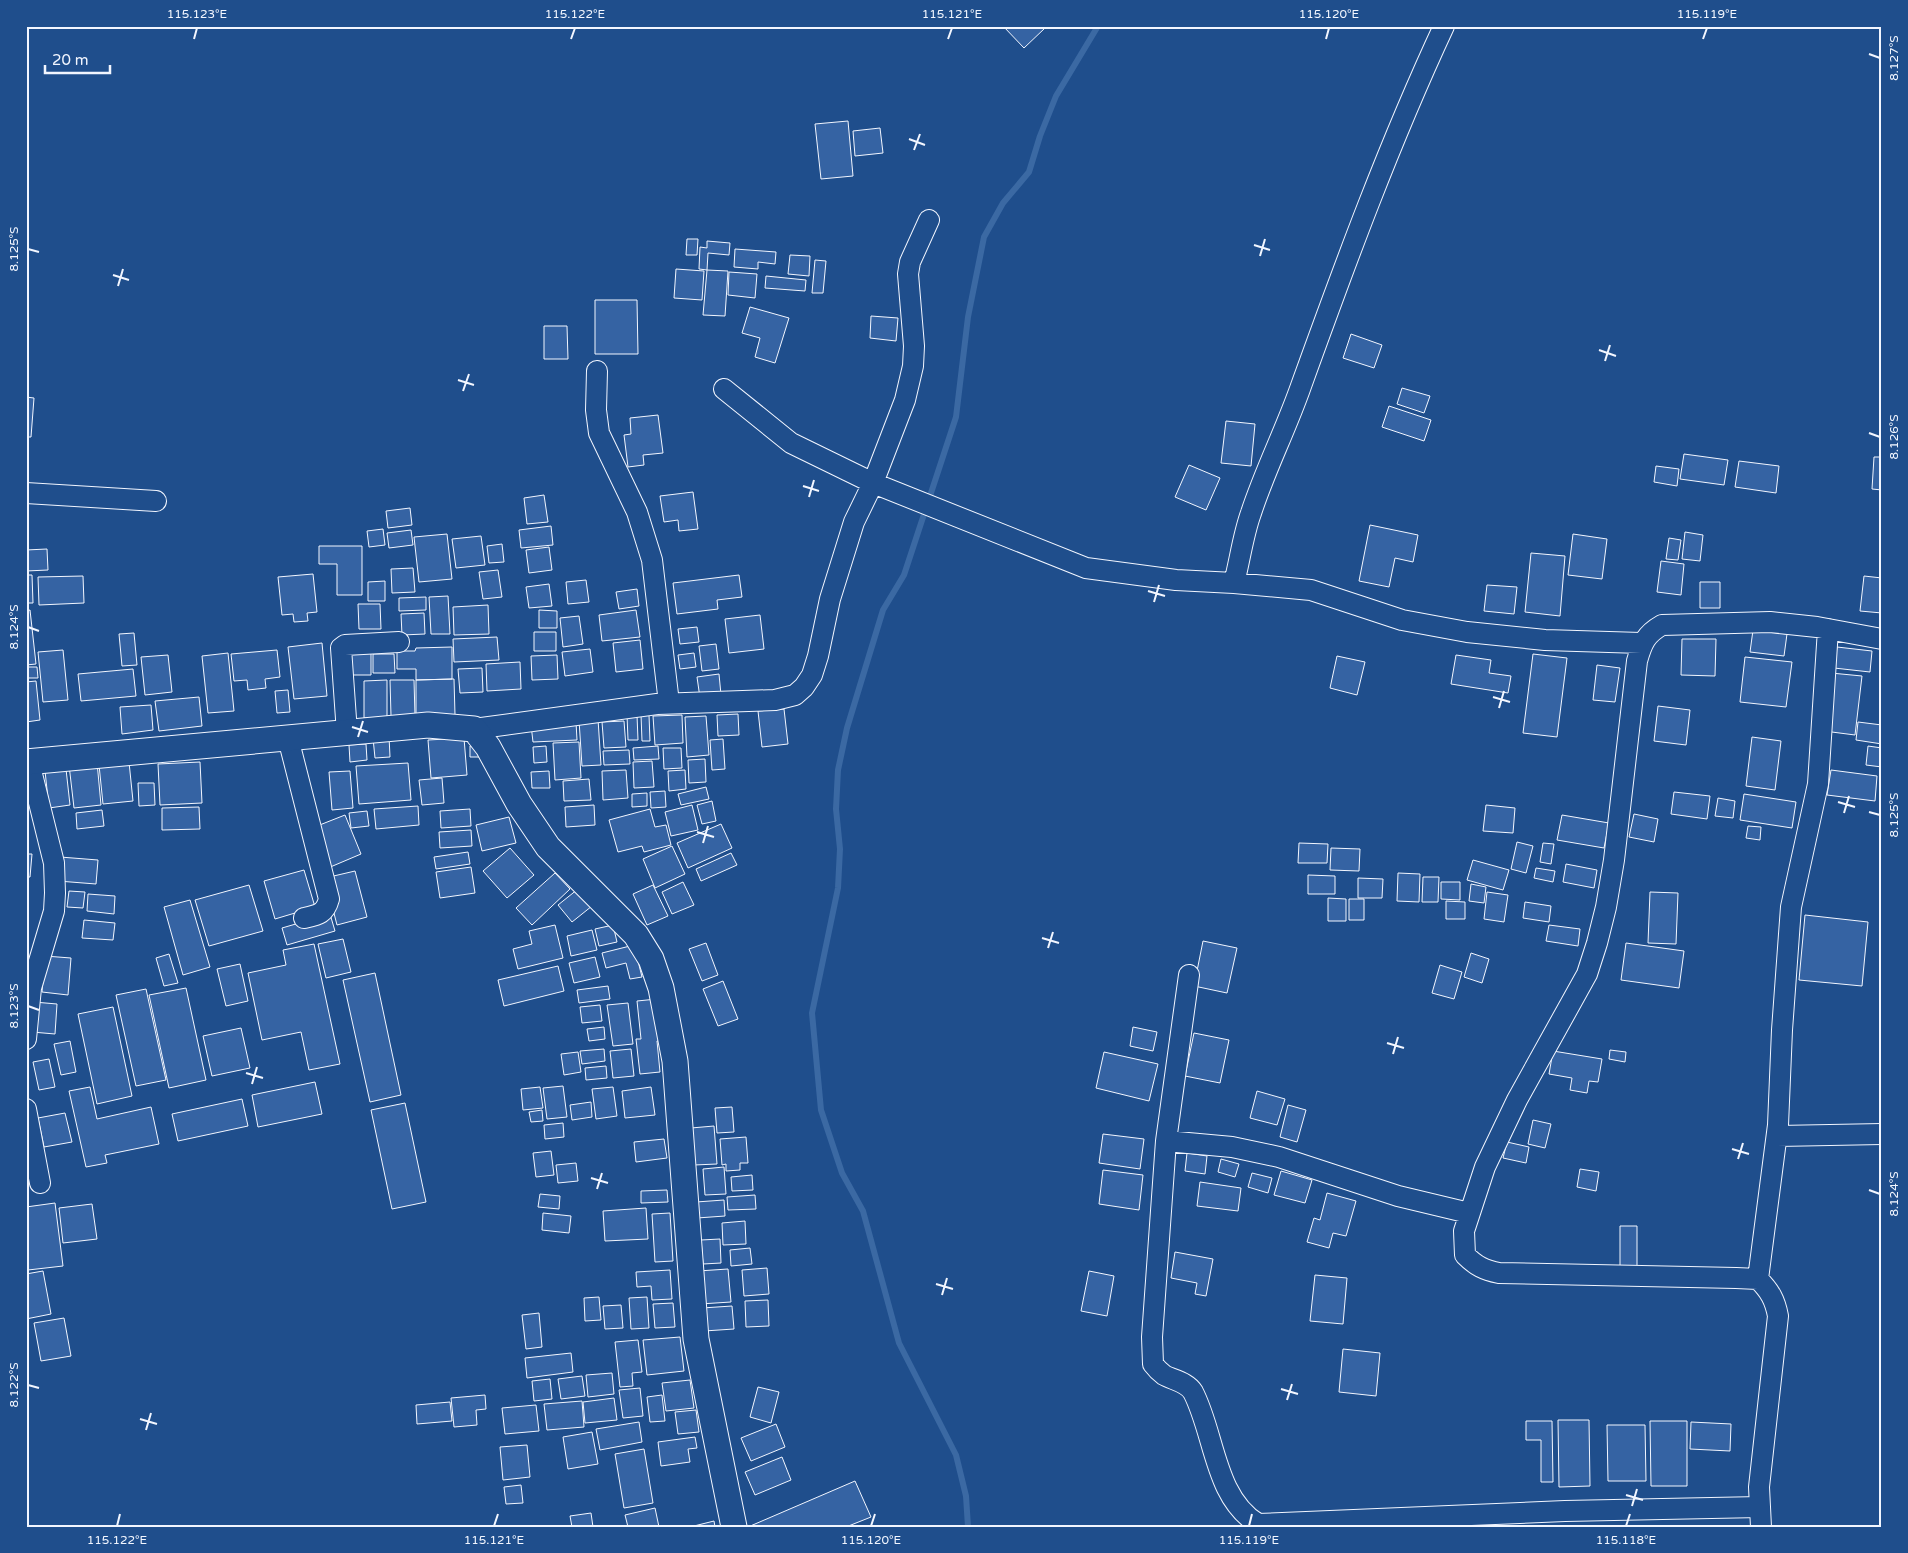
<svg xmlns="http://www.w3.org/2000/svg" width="1908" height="1553" font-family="'Varela Round',sans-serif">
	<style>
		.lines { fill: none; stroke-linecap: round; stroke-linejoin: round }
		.stream { stroke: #3b69a3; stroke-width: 6 }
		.building { fill: #3563a3; stroke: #f2f6ff }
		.minor-casing { stroke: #f2f6ff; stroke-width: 22 }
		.tertiary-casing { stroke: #f2f6ff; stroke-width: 27 }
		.minor { stroke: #1f4e8c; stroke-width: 20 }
		.tertiary { stroke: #1f4e8c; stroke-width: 25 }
		.ticks { fill: none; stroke: #f2f6ff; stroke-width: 2 }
		.neatline { fill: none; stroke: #f2f6ff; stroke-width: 2 }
		.ticks-label { font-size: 12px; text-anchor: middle; fill: #f2f6ff }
	</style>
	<rect width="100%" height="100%" fill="#1f4e8c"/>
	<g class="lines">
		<!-- stream -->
		<path class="stream" d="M968 1527 966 1496 956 1455 899 1343 863 1211 842 1173 821 1110 812 1013 838 888 840 849 836 809 838 770 847 728 883 610 904 575 956 417 968 317 984 237 1003 203 1029 172 1040 136 1056 96 1098 26"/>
	</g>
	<!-- building -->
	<path class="building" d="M1003 26H1043L1045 28 1024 48Z
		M848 121 853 176 821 179 815 124Z
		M880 128 883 153 855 156 853 131Z
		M687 239H698L697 255H686Z
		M707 241 730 243 729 255 708 253 707 270 699 269 700 247 707 248Z
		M735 249 776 252 775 264 758 262V269L734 267Z
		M790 255 810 256 809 276 788 274Z
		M815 260 826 261 823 293H812Z
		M676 269 704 271 702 300 674 298Z
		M707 270 728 271 725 316 703 315Z
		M729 272 757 274 755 298 728 295Z
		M766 276 806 280 805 291 765 288Z
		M595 300H637L638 354H595Z
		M750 307 789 318 775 363 755 357 760 338 742 333Z
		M871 316 898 318 896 341 870 338Z
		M544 326H567L568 359H544Z
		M1351 334 1382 345 1374 368 1343 358Z
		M1402 388 1430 396 1424 413 1397 404Z
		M26 397 34 398 31 437H26Z
		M1389 406 1431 420 1424 441 1382 427Z
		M658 415 663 453 643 455 644 465 628 467 624 435 631 434 630 418Z
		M1226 421 1255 424 1251 466 1221 463Z
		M1684 454 1728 460 1724 485 1680 479Z
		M1874 457H1882V490L1872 489Z
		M1739 461 1779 466 1776 493 1735 487Z
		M1189 465 1220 478 1206 510 1175 497Z
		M1656 466 1679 469 1677 486 1654 482Z
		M693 492 698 529 679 531 678 520 664 522 660 496Z
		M544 495 548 522 527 524 524 498Z
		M410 508 412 525 388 528 386 511Z
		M1370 525 1418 535 1413 562 1395 558 1389 587 1359 581Z
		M551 526 553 545 521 548 519 530Z
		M383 529 385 545 369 547 367 531Z
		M411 530 413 545 389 548 387 533Z
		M1685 532 1703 535 1700 561 1682 559Z
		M447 534 452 579 419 582 414 537Z
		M1573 534 1607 539 1602 579 1568 575Z
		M481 536 485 565 456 568 452 539Z
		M1669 538 1681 540 1678 560 1666 559Z
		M502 544 504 562 489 563 487 546Z
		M319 546H362V595H337V564H319Z
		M549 547 552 570 529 573 526 550Z
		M47 549 48 570 26 571V550Z
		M1531 553 1565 556 1560 616 1525 612Z
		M1661 561 1684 564 1681 595 1657 592Z
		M413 568 415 592 392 593 391 569Z
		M498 570 502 597 483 599 479 572Z
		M313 574 317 612 307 613 308 621 294 622 293 614 282 615 278 577Z
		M26 575H32L33 603H26Z
		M739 575 742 597 717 600 718 609 677 614 673 583Z
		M83 576 84 603 39 605 38 577Z
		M1864 576 1882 578V613L1860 611Z
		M586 580 589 602 568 604 566 582Z
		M385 581V601H368V582Z
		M1700 582H1720V608H1700Z
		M549 584 552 606 529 608 526 587Z
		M1487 585 1517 587 1514 614 1484 611Z
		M637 589 639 606 619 609 616 592Z
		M448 596 450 634H431L429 597Z
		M426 597V610L399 611V598Z
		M358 604H380L381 629H359Z
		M488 605 489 634 454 635 453 607Z
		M30 610 36 664 26 665V611Z
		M539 610 557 611V628H539Z
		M636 610 640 637 602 641 599 615Z
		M424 613 425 634 402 635 401 614Z
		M760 615 764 649 729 653 725 619Z
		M579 616 583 644 563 647 560 618Z
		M697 627 699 642 680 644 678 629Z
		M1753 630 1787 634 1784 656 1750 652Z
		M534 632H556V651H534Z
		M134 633 137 665 122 666 119 634Z
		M497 637 499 660 454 662 453 639Z
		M1682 639H1716L1715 676 1681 675Z
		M640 640 643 669 616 672 613 643Z
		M322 643 327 696 294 699 288 647Z
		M716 644 719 669 702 671 699 646Z
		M452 647V679L416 680V669H397V651H415L416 648Z
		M1837 647 1872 651 1870 672 1834 668Z
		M590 649 593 672 565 676 562 652Z
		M63 650 68 700 43 702 38 652Z
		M277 650 280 677 265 679 266 688 248 690 247 680 234 681 231 654Z
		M345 652H371V675H345Z
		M228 653 234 711 208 713 202 656Z
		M694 653 696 667 680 669 678 655Z
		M373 654H394L395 673H373Z
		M1533 654 1567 658 1557 737 1523 733Z
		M168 655 172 692 145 695 141 657Z
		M557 655 558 679 532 680 531 656Z
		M1456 655 1491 660 1489 673 1511 676 1508 693 1451 684Z
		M1337 656 1365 662 1357 695 1330 688Z
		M1745 657 1792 662 1786 707 1740 702Z
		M520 662 521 689 487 691 486 664Z
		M1597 665 1620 668 1615 702 1593 700Z
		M26 667H37L38 678H26Z
		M482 668 483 692 460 693 458 669Z
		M133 669 136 696 81 701 78 674Z
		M1831 673 1862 676 1855 735 1824 731Z
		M719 674 721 695 700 698 697 677Z
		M454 679 455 715H416V680Z
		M387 680V718H364V681Z
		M390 680H414L415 716H391Z
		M36 681 40 720 26 722V682Z
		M288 690 290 712 277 713 275 691Z
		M199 697 202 726 159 731 155 701Z
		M151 705 153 730 122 734 120 707Z
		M1658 706 1690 710 1686 745 1654 741Z
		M784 709 788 744 762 747 758 711Z
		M738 714 739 735 718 736 717 715Z
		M627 715H637L638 740H628Z
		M641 715H649L650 741H642Z
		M682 715 683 743 655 745 653 716Z
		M706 716 709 755 687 757 685 717Z
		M598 719 601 765 582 766 579 720Z
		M624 721 626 747 604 748 602 722Z
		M576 722 577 740 533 742 531 725Z
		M1858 722 1882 725V744L1856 740Z
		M389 736 390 757 375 758 373 738Z
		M1752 737 1781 741 1775 790 1746 786Z
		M464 738 467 775 431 778 428 740Z
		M723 739 725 769 712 770 710 740Z
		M579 742 581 778 555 780 553 743Z
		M366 744 367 760 350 762 349 745Z
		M480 745 481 757H470V746Z
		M546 746 547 762 534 763 533 747Z
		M658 746 659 759 634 760 633 748Z
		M1868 746 1882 748V767L1866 765Z
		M663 748H681L682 768 664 769Z
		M629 750 630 764 604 765 603 751Z
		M705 759 706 782 689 783 688 760Z
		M652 761 654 787 634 788 633 762Z
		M97 762 101 805 74 808 69 765Z
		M129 762 133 801 103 804 99 765Z
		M200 762 202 803 160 805 158 764Z
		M408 763 411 800 359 804 356 766Z
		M66 769 70 805 49 808 45 771Z
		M626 770 628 798 603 800 602 771Z
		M685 770 686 789 669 791 668 771Z
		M1831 770 1877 776 1875 801 1827 795Z
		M350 771 353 808 332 810 329 772Z
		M549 771 550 788H532L531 772Z
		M442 778 444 803 422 805 419 780Z
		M589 779 591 800 564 801 563 781Z
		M138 783H154L155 805 139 806Z
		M706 787 709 799 681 805 678 794Z
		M665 791 666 807 651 808 650 792Z
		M1674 792 1710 796 1707 819 1671 814Z
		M647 793V806L632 807V794Z
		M1744 794 1796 802 1792 828 1740 820Z
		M1718 798 1735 801 1733 818 1715 816Z
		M712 801 716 821 702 824 697 805Z
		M594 805 595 825 566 827 565 807Z
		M692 805 698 830 671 836 665 812Z
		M1486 805 1515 808 1513 833 1483 831Z
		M418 806 419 825 376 829 374 809Z
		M199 807 200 829 162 830V808Z
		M470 809 471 826 441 828 440 811Z
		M650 809 655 827 666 825 671 845 644 852 642 846 618 852 609 820Z
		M102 810 104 826 77 829 76 813Z
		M367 811 369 826 351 828 349 813Z
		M1634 814 1658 819 1654 842 1629 837Z
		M345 815 361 854 328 868 312 828Z
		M1562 815 1609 823 1604 848 1557 840Z
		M509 817 516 843 482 851 476 825Z
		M721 824 732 848 688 868 677 843Z
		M1748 826 1761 827 1760 840 1746 838Z
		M471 830 472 846 440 848 439 832Z
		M1517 842 1533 846 1526 873 1511 869Z
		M1299 843 1328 844 1327 863H1298Z
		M1543 843 1554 844 1551 864 1540 862Z
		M672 846 685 874 655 888 643 859Z
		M510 848 534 875 507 898 483 871Z
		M1331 848 1360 849 1359 871 1330 870Z
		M468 852 470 864 436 869 434 857Z
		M731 853 737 865 701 881 696 869Z
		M26 854H32L30 877H26Z
		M60 857 98 860 96 884 58 881Z
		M1473 860 1509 870 1503 890 1467 880Z
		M1566 864 1597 870 1594 888 1563 882Z
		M471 867 475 893 440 898 436 872Z
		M1536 868 1555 871 1553 882 1534 878Z
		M304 870 315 907 275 919 264 881Z
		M355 871 367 917 337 925 325 878Z
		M555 873 570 889 532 925 516 908Z
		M1398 873 1420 874 1419 902 1397 901Z
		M1308 875 1335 876V894H1308Z
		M1423 877H1439L1438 902H1422Z
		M1358 878 1383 879 1382 898H1358Z
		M683 882 694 905 672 914 662 892Z
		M1441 882H1460V900L1441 899Z
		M1471 884 1486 887 1484 903 1469 901Z
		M249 885 263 931 209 946 195 900Z
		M653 885 668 916 647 925 633 894Z
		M578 889 592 906 572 922 558 905Z
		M69 891 85 892 83 908 67 907Z
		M1487 892 1508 895 1504 922 1484 919Z
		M1650 892 1678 893 1676 944 1648 943Z
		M88 894 115 896 114 914 87 911Z
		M1328 898 1346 899V921H1328Z
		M1349 899H1364V920H1349Z
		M190 900 210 967 183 975 164 907Z
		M1446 901 1465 902V919H1446Z
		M1525 902 1551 906 1549 922 1523 918Z
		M330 914 335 931 287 945 282 928Z
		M1805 915 1868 922 1862 986 1799 980Z
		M84 920 115 923 113 940 82 938Z
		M555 925 563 958 518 969 513 949 532 944 529 931Z
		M613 925 617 942 599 946 595 929Z
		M1549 925 1580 929 1578 946 1546 941Z
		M592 930 597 950 571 956 567 936Z
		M343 939 351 972 326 978 318 944Z
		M1203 941 1237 948 1227 993 1194 986Z
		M706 943 718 975 702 981 689 949Z
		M1626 943 1684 951 1679 988 1621 980Z
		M314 944 340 1064 309 1070 301 1032 262 1040 248 973 286 965 283 950Z
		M634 945 642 977 630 979 626 963 606 968 602 953Z
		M1471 953 1489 959 1482 983 1464 977Z
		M169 954 178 983 164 986 156 958Z
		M45 956 71 958 68 995 42 992Z
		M595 957 600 977 574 983 569 963Z
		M240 964 248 1001 226 1006 217 969Z
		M1440 965 1462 972 1454 999 1432 993Z
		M558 966 564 991 504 1006 498 980Z
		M375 973 401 1095 370 1102 343 980Z
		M723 981 738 1019 718 1026 703 989Z
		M608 986 610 999 579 1003 577 990Z
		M186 988 206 1080 169 1088 149 995Z
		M146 989 166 1080 136 1086 116 995Z
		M657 999 662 1041H657L660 1072 640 1074 636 1039H641L637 1001Z
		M34 1002 57 1004 55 1034 32 1032Z
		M628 1003 633 1044 613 1046 607 1005Z
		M600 1005 602 1021 582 1023 580 1007Z
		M113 1007 132 1096 97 1104 78 1014Z
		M604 1027 605 1039 589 1041 587 1029Z
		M1133 1027 1157 1032 1153 1051 1130 1046Z
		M241 1028 250 1068 212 1076 203 1036Z
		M1194 1033 1229 1040 1220 1083 1185 1076Z
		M70 1041 76 1072 61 1075 54 1044Z
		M604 1049 605 1061 582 1064 580 1051Z
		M631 1049 634 1076 613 1078 610 1051Z
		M1610 1050 1626 1052 1625 1062 1609 1059Z
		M1553 1051 1602 1059 1598 1082 1589 1081 1587 1093 1570 1090 1572 1078 1549 1074Z
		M578 1052 581 1072 564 1075 561 1054Z
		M1104 1052 1158 1064 1149 1101 1096 1088Z
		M49 1059 55 1087 39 1090 33 1062Z
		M606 1066 607 1078 586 1080 585 1068Z
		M315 1082 322 1114 258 1127 252 1095Z
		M563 1086 567 1117 547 1119 543 1088Z
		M90 1087 97 1119 151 1107 159 1144 105 1155 107 1163 86 1167 69 1091Z
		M540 1087 543 1108 523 1110 521 1089Z
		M613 1087 617 1116 596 1119 592 1089Z
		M651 1087 655 1115 625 1118 622 1091Z
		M1257 1091 1285 1099 1277 1125 1250 1118Z
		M242 1099 248 1126 178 1141 172 1114Z
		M591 1102 592 1117 572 1120 570 1105Z
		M405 1103 426 1202 392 1209 371 1110Z
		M1288 1105 1306 1110 1297 1142 1280 1137Z
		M732 1107 734 1132 717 1133 715 1108Z
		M542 1110 543 1121 531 1122 529 1112Z
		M65 1113 72 1142 44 1147 38 1118Z
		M1533 1120 1551 1124 1545 1148 1528 1144Z
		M563 1123 564 1137 545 1139 544 1125Z
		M714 1126 717 1164 694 1165 691 1128Z
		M1103 1134 1144 1139 1140 1169 1099 1163Z
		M746 1137 748 1163H740V1170L726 1171V1164L722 1165 720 1139Z
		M664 1139 667 1158 636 1162 634 1142Z
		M1507 1142 1529 1147 1526 1163 1503 1158Z
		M551 1151 554 1175 536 1177 533 1153Z
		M1187 1153 1207 1156 1205 1174 1185 1171Z
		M1221 1159 1239 1164 1235 1177 1218 1172Z
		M576 1163 578 1181 558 1183 556 1165Z
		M724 1167 726 1194 705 1195 703 1169Z
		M1580 1169 1599 1172 1596 1191 1577 1187Z
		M1103 1170 1143 1175 1139 1210 1099 1204Z
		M1281 1171 1312 1180 1305 1203 1274 1195Z
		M1252 1173 1272 1178 1268 1193 1248 1187Z
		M752 1175 753 1190 732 1191 731 1177Z
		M1200 1182 1241 1188 1238 1211 1197 1206Z
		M667 1190 668 1202 641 1203V1191Z
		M1327 1193 1356 1201 1346 1236 1333 1233 1329 1248 1307 1242 1314 1218 1320 1220Z
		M540 1194 560 1196 559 1209 538 1207Z
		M755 1195 756 1209 728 1210 727 1197Z
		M724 1200 725 1216 697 1218 696 1202Z
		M55 1203 63 1266 28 1270 26 1207Z
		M92 1204 97 1239 63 1243 59 1208Z
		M646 1208 648 1239 605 1241 603 1211Z
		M543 1213 571 1216 569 1233 542 1230Z
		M670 1213 673 1261 655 1262 652 1214Z
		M745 1221 746 1244 723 1245 722 1223Z
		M1620 1226H1637V1266H1620Z
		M720 1239 721 1263 703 1264 701 1240Z
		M750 1248 752 1264 731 1266 730 1250Z
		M1175 1252 1213 1259 1206 1296 1195 1294 1197 1283 1171 1278Z
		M767 1268 769 1294 744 1296 742 1270Z
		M728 1269 731 1302 700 1304 698 1271Z
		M670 1270 672 1299 652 1300 651 1286 637 1287 636 1272Z
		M43 1271 51 1314 26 1319V1274Z
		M1089 1271 1114 1276 1107 1316 1081 1311Z
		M1315 1275 1347 1278 1343 1324 1310 1321Z
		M599 1297 601 1320 585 1321 584 1298Z
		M647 1297 649 1328 631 1329 629 1298Z
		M768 1300 769 1326 746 1327 745 1301Z
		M673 1303 675 1327 655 1328 653 1304Z
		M621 1305 623 1328 605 1329 603 1306Z
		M732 1306 734 1329 704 1331 702 1308Z
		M539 1313 542 1347 526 1349 522 1315Z
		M64 1318 71 1356 41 1361 34 1323Z
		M680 1337 684 1371 647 1375 643 1340Z
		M638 1340 642 1372 632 1373 633 1386 620 1387 615 1342Z
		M1343 1349 1380 1353 1376 1396 1339 1392Z
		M571 1353 573 1372 527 1378 525 1358Z
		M612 1373 614 1394 588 1397 586 1375Z
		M582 1376 585 1396 561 1399 558 1379Z
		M550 1379 552 1399 534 1401 532 1381Z
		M690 1380 694 1408 666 1411 662 1383Z
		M758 1387 779 1392 771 1423 750 1417Z
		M640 1388 643 1416 623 1418 619 1390Z
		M485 1395 486 1409 476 1410 477 1425 454 1427 451 1398Z
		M662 1395 665 1421 650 1422 647 1397Z
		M614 1398 617 1420 585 1423 583 1402Z
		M582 1401 584 1427 547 1430 544 1404Z
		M450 1402 452 1421 417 1424 416 1405Z
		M536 1405 539 1431 505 1434 502 1408Z
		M696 1410 699 1432 678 1434 675 1412Z
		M1558 1420H1589L1590 1486 1559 1487Z
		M1526 1421H1552L1553 1482H1541V1440H1526Z
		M1650 1421H1687V1486H1651Z
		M639 1422 642 1442 600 1450 596 1429Z
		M1691 1422 1731 1424 1730 1451 1690 1449Z
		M776 1424 785 1447 751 1461 741 1438Z
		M1607 1425H1645L1646 1481H1608Z
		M592 1432 598 1464 568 1469 563 1437Z
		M695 1437 697 1448 688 1449 690 1462 661 1466 658 1442Z
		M527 1445 530 1477 503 1480 500 1447Z
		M644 1449 653 1503 624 1508 615 1454Z
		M782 1457 791 1480 755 1495 745 1472Z
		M855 1481 871 1517 846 1527H748Z
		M521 1485 523 1503 506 1504 504 1487Z
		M655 1508 659 1527H628L625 1515Z
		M591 1513 593 1527H572L570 1516Z
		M714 1521 715 1527H690Z"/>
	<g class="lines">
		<!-- minor casing -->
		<g class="minor-casing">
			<path id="minor" d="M1444 26C1389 144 1345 264 1301 386 1286 429 1265 470 1251 513 1243 535 1240 560 1234 583L1311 590 1402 620 1467 632 1545 640 1641 643
				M597 371 596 410 599 433 637 512 652 560 669 703
				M724 389 791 443 873 483 1086 568 1176 580 1234 583
				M26 493 156 501
				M474 729 657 704 775 700 795 695 804 687 812 675 818 656 830 599 854 522 873 483 905 400 913 366 914 346 908 274 910 262 929 220
				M347 733 341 648 345 645 399 642
				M288 738 329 899C325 914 318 915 304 918
				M1189 975 1166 1141 1152 1337 1153 1364C1156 1368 1160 1372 1164 1375 1173 1380 1187 1382 1193 1392 1215 1434 1214 1497 1258 1524L1565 1511 1760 1507
				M26 1039 31 988 54 911 55 893 54 863 29 762
				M26 1109 40 1183
				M1777 1136 1882 1134
				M1166 1141 1232 1147 1279 1157 1398 1196 1469 1213
				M1758 1279 1778 1125 1782 1030 1791 907 1818 784 1828 629
				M1761 1527 1759 1487 1778 1316C1775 1300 1770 1291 1758 1279L1736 1278 1499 1273C1484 1270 1476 1266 1465 1255L1464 1231 1485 1167 1517 1100 1587 974 1597 943 1606 907 1614 860 1637 661C1642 643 1646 634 1662 625L1770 622 1817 627 1882 639"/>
		</g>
		<!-- tertiary casing -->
		<g class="tertiary-casing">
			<path id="tertiary" d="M26 762 428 725 474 729 488 747 519 804 548 847 636 935 651 959 661 988 675 1061 696 1339 734 1527"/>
		</g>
		<!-- minor -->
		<use href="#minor" class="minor"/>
		<!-- tertiary -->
		<use href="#tertiary" class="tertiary"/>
	</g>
	<!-- ticks -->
	<path class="ticks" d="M194 39 197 28M571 39 575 28M948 39 952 28M1326 39 1329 28M1703 39 1707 28M1869 54 1880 58M909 139 925 145M914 150 920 134M1254 245 1270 250M28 249 39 252M1260 256 1265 239M113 275 129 280M118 286 123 269M1599 350 1616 356M1605 361 1610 345M458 380 474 385M463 391 469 374M1869 433 1880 437M803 486 819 491M809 497 814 480M1148 591 1165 596M1154 602 1159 585M28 627 39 631M1493 697 1510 702M1499 708 1504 691M352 727 368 732M358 737 363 721M1838 802 1855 807M1869 812 1880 815M1844 813 1849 796M697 832 714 837M703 843 708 826M1042 938 1059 943M1048 948 1053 932M28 1006 39 1010M1387 1043 1404 1048M1393 1054 1398 1037M246 1073 263 1078M252 1084 257 1067M1732 1149 1749 1154M1738 1159 1743 1143M591 1178 608 1183M597 1189 602 1173M1869 1190 1880 1194M936 1284 953 1289M942 1295 947 1278M28 1385 39 1388M1281 1389 1298 1394M1287 1400 1292 1384M140 1419 157 1424M146 1430 151 1413M1626 1495 1643 1500M1632 1506 1637 1489M117 1526 120 1514M494 1526 498 1514M871 1526 875 1514M1249 1526 1252 1514M1626 1526 1630 1514"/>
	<!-- border -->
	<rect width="1908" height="1553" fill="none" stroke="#1f4e8c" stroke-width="55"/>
	<!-- scale -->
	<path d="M45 65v8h65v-8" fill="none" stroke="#f2f6ff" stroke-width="2.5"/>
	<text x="52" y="65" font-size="15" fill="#f2f6ff" stroke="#1f4e8c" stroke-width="4" paint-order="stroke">20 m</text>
	<rect x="28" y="28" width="1852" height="1498" class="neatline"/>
	<g class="ticks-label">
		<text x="197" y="18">115.123°E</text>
		<text x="575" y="18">115.122°E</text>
		<text x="952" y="18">115.121°E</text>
		<text x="1329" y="18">115.120°E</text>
		<text x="1707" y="18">115.119°E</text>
		<text transform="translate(1894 58) rotate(-90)" y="4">8.127°S</text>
		<text transform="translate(14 249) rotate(-90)" y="4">8.125°S</text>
		<text transform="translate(1894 437) rotate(-90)" y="4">8.126°S</text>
		<text transform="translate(14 627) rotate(-90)" y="4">8.124°S</text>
		<text transform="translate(1894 815) rotate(-90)" y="4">8.125°S</text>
		<text transform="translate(14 1006) rotate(-90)" y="4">8.123°S</text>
		<text transform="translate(1894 1194) rotate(-90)" y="4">8.124°S</text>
		<text transform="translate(14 1385) rotate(-90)" y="4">8.122°S</text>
		<text x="117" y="1544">115.122°E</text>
		<text x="494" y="1544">115.121°E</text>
		<text x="871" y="1544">115.120°E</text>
		<text x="1249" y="1544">115.119°E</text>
		<text x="1626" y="1544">115.118°E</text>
	</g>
</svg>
